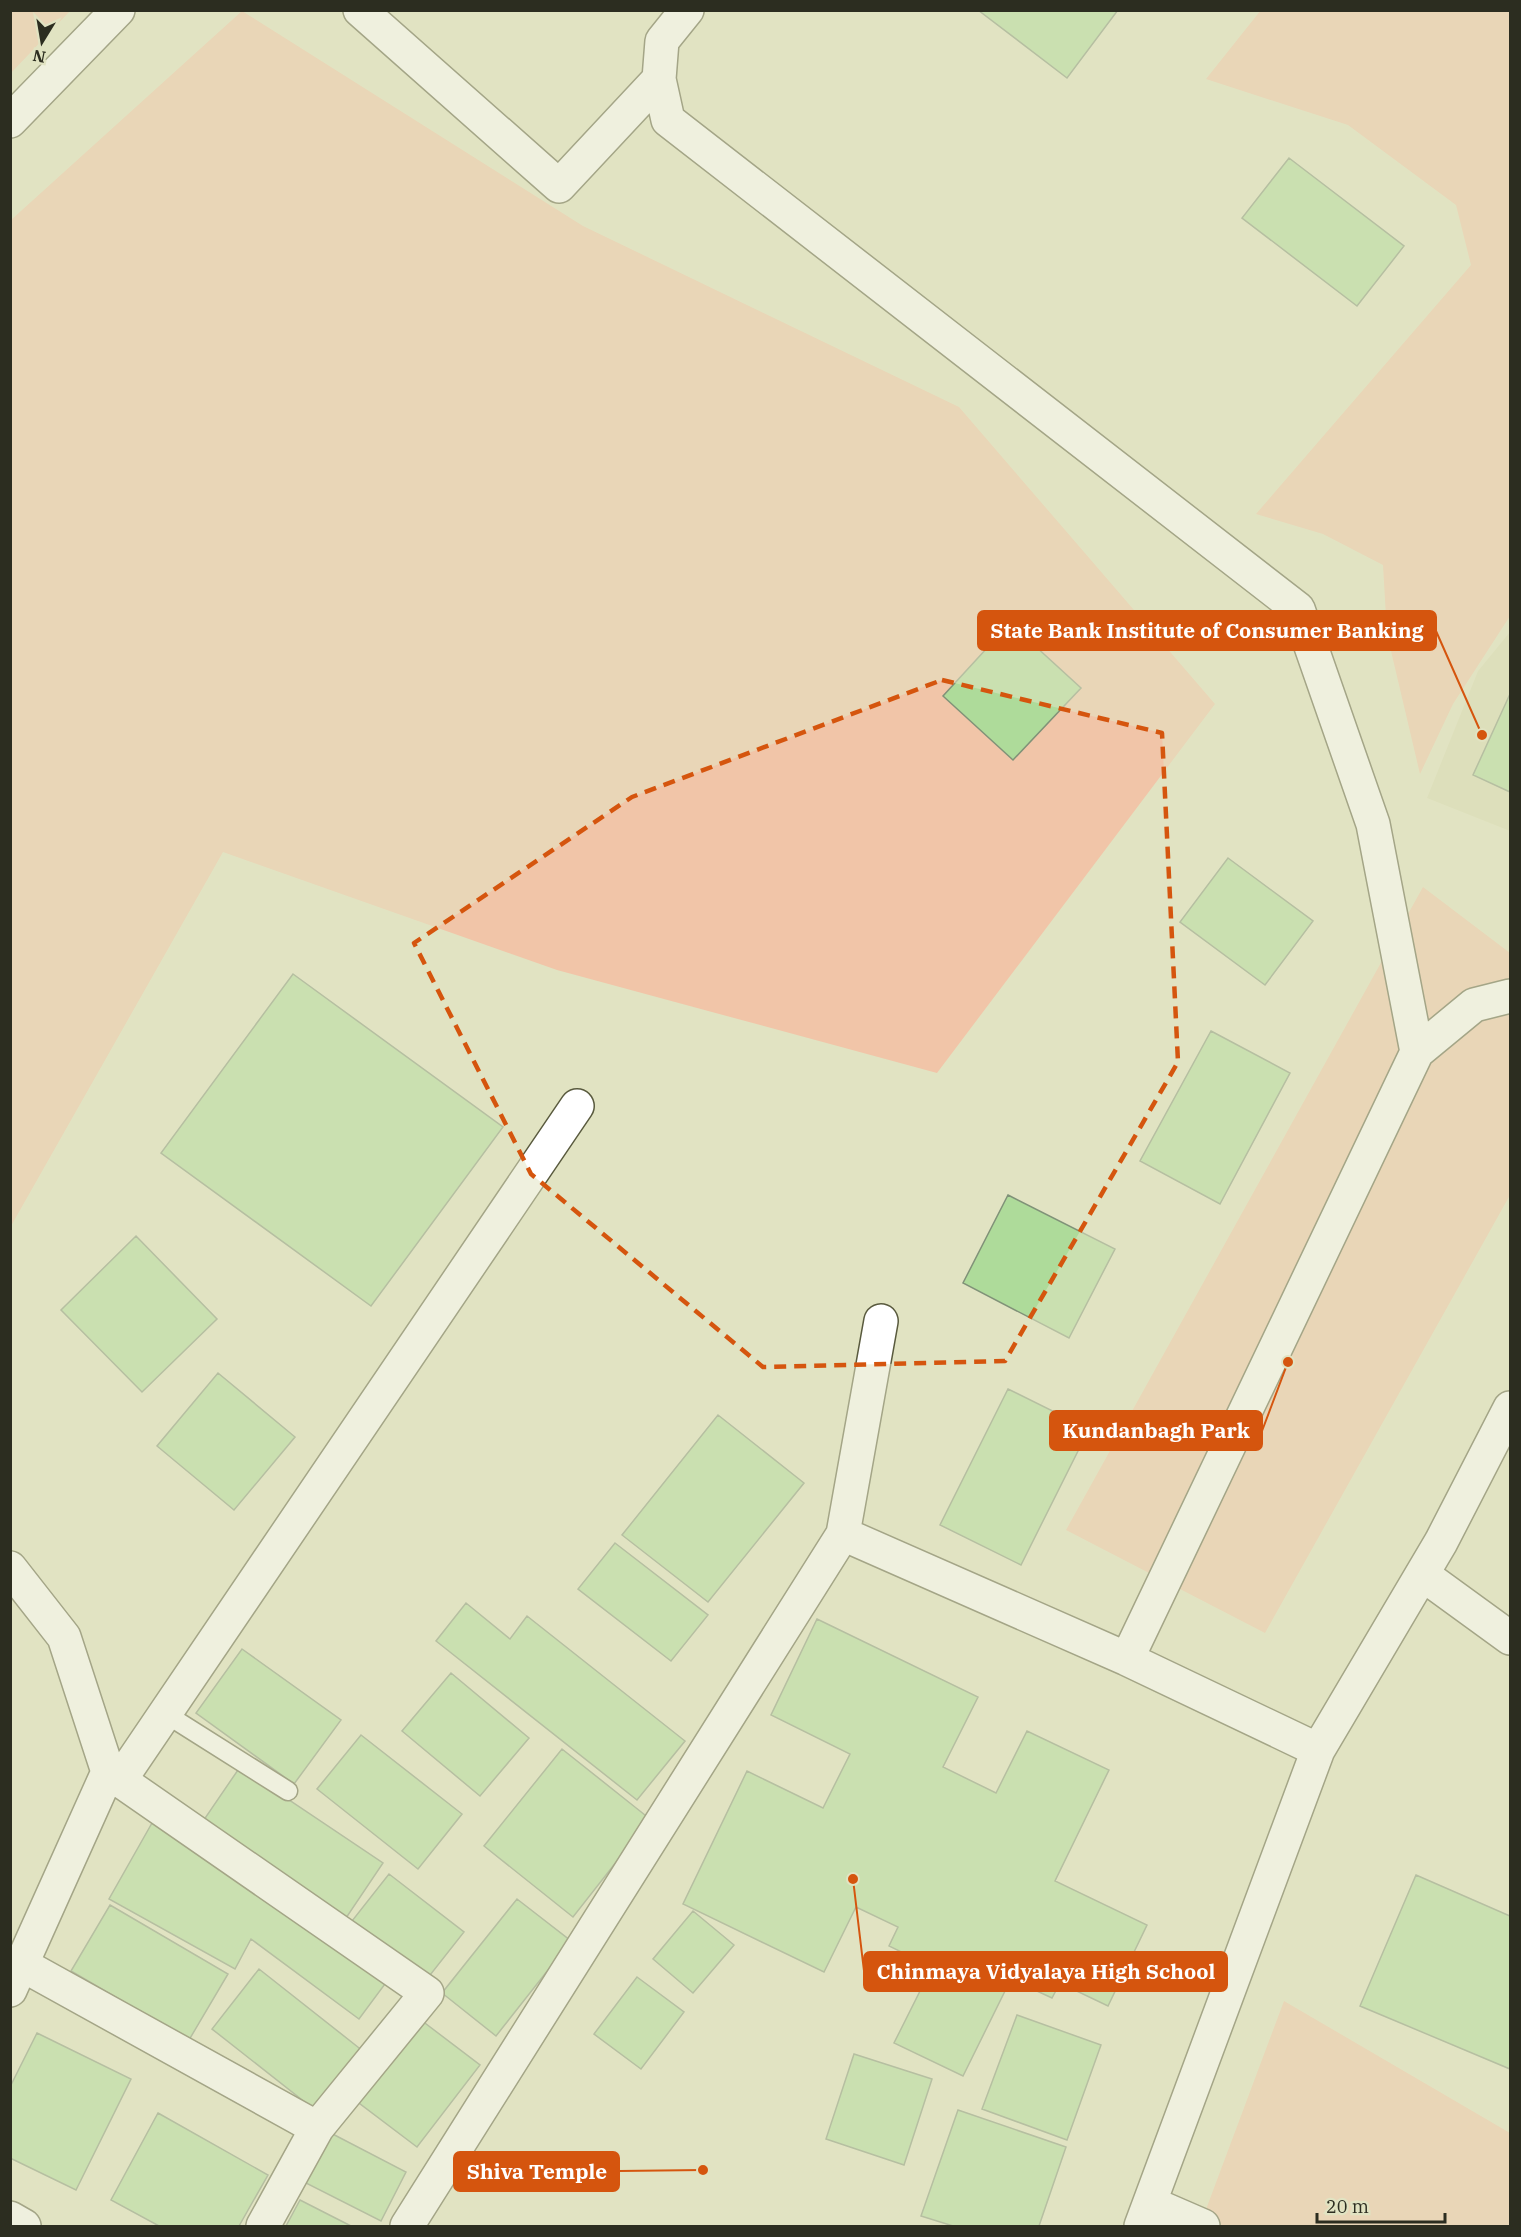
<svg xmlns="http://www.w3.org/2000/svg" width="1521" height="2237" font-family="'IBM Plex Serif',serif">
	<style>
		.built { fill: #d8dab1 }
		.green { fill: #f1c5a8 }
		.building { fill: #aedb9a; stroke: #809278; stroke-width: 1.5 }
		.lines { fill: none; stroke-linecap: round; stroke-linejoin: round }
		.service-casing { stroke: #595a3e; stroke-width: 21 }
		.minor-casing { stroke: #595a3e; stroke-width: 36 }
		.service { stroke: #fff; stroke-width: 18 }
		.minor { stroke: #fff; stroke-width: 33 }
		.marked { fill: none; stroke: #d5550e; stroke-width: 4.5; stroke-dasharray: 12 8; stroke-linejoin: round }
		.leader { fill: none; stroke: #d5550e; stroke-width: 2 }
		.callout-dot { fill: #d5550e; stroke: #e1e3c2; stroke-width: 2 }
		.callout { fill: #d5550e; stroke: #d5550e; stroke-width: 2 }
		.callout-label { font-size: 21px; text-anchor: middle; font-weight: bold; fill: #fff }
	</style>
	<rect width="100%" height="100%" fill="#e1e3c2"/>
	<!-- built -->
	<path class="built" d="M1510 632V831L1427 798 1478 671Z"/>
	<!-- green -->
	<path class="green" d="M11 10 70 11 11 73 10 11Z
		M1261 10 1510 11V616L1453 704 1420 774 1387 634 1383 565 1323 534 1256 514 1471 265 1456 205 1348 125 1206 79Z
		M242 11 583 226 959 407 1215 704 937 1073 557 970 223 852 11 1226V220Z
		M1423 887 1510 953V1195L1265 1633 1066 1530Z
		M1284 2001 1510 2133V2226H1216L1202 2220Z"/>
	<!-- building -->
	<path class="building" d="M978 10H1118L1067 78Z
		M1289 158 1404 246 1357 306 1242 218Z
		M1010 623 1081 688 1013 760 943 696Z
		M1510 694V792L1473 775Z
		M1228 858 1313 921 1265 985 1180 922Z
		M293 974 503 1127 371 1306 161 1153Z
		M1211 1031 1290 1073 1220 1204 1140 1161Z
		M1008 1195 1115 1249 1069 1338 963 1283Z
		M136 1236 217 1319 142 1392 61 1310Z
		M218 1373 295 1437 234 1510 157 1446Z
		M1008 1389 1089 1429 1021 1565 940 1525Z
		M718 1415 804 1483 708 1602 622 1535Z
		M615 1543 708 1615 671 1661 578 1589Z
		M466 1603 510 1639 527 1616 685 1741 637 1800 436 1641Z
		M817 1619 978 1697 943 1767 996 1793 1027 1731 1109 1770 1055 1881 1147 1925 1108 2006 1060 1983 1052 1998 1011 1979 963 2076 894 2043 932 1967 889 1946 898 1927 856 1907 824 1972 683 1904 747 1771 823 1808 850 1754 771 1715Z
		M242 1649 341 1720 294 1784 196 1713Z
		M451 1673 529 1738 480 1796 402 1731Z
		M361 1735 462 1814 418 1869 317 1789Z
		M562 1749 650 1819 573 1917 484 1846Z
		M240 1767 383 1863 342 1924 199 1827Z
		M152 1823 385 1984 359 2019 251 1939 235 1969 109 1899Z
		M389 1874 464 1932 423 1984 348 1926Z
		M1416 1875 1510 1916V2069L1360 2006Z
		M517 1899 571 1941 496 2036 442 1993Z
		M110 1905 228 1974 189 2040 71 1971Z
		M693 1911 734 1945 693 1993 653 1959Z
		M259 1969 368 2055 320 2114 212 2029Z
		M637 1977 684 2012 641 2069 594 2034Z
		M1017 2015 1101 2045 1067 2140 982 2109Z
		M417 2017 480 2065 417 2147 355 2100Z
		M37 2033 131 2079 76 2190 10 2158V2087Z
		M854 2054 932 2079 904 2165 826 2139Z
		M958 2110 1066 2147 1039 2226H953L921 2216Z
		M158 2113 268 2175 239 2226H159L111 2200Z
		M323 2129 406 2172 381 2221 298 2179Z
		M300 2200 351 2226H286Z"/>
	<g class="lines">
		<!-- service casing -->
		<g class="service-casing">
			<path id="service" d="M166 1714 288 1791"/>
		</g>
		<!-- minor casing -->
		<g class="minor-casing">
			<path id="minor" d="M360 10 559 186 659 79
				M687 10 662 41 659 79 668 120 1298 609 1373 824 1417 1052
				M10 121 118 10
				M881 1321 843 1534 1127 1659
				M10 1568 64 1637 108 1772 10 1990
				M1422 1574 1510 1638
				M1318 1750 1127 1659 1417 1052 1474 1005 1510 996
				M108 1772 427 1993 317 2128 263 2226
				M120 1780 577 1106
				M21 1964 317 2128
				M1150 2203 1203 2226
				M10 2218 24 2226
				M407 2226 843 1534
				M1141 2226 1318 1750 1441 1542 1510 1408"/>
		</g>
		<!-- service -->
		<use href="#service" class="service"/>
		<!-- minor -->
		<use href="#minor" class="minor"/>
	</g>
	<!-- marked area -->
	<path d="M0 0H1521V2237H0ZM942 680 1162 733 1178 1062 1005 1361 763 1367 531 1174 414 943 632 797Z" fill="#e1e3c2" fill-opacity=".55" fill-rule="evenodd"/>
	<path class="marked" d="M942 680 1162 733 1178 1062 1005 1361 763 1367 531 1174 414 943 632 797Z"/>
	<!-- callouts -->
	<path class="leader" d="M1482 735L1436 631M1288 1362L1262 1431M853 1879L864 1971M703 2170L619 2171"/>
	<g class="callout-dot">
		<circle cx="1482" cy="735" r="6"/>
		<circle cx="1288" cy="1362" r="6"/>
		<circle cx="853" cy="1879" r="6"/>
		<circle cx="703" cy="2170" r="6"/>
	</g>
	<g class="callout">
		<rect x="978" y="611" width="458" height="39" rx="6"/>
		<rect x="1050" y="1411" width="212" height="39" rx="6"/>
		<rect x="864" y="1952" width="363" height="39" rx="6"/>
		<rect x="454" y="2152" width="165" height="39" rx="6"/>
	</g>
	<g class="callout-label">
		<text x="1207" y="638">State Bank Institute of Consumer Banking</text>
		<text x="1156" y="1438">Kundanbagh Park</text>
		<text x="1046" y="1979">Chinmaya Vidyalaya High School</text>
		<text x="537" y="2179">Shiva Temple</text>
	</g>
	<!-- border -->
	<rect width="1521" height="2237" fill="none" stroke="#2c2d20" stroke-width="24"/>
	<!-- north arrow -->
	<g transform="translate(42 42) rotate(191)" stroke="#e1e3c2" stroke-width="4.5" paint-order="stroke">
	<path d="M0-4.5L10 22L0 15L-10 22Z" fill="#2c2d20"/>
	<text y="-9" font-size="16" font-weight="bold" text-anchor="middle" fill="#2c2d20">N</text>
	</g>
	<!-- scale -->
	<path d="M1317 2213v9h128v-9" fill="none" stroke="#2c2d20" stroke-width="3"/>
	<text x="1326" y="2213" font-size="18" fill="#2c2d20" stroke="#e1e3c2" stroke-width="4.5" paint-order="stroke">20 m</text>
</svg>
